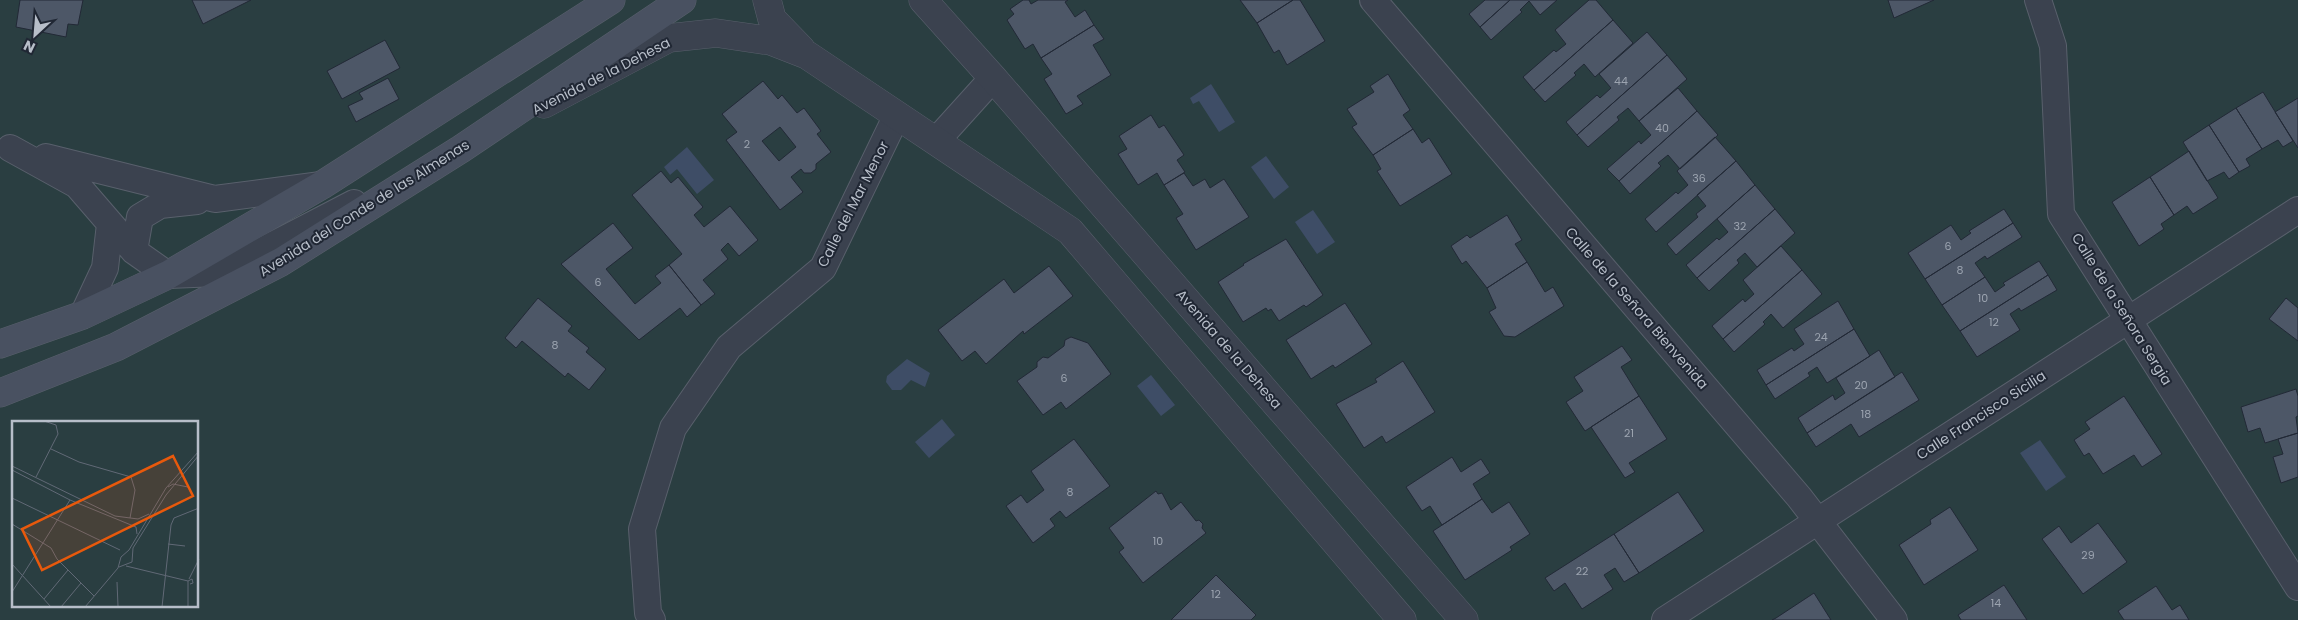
<svg xmlns="http://www.w3.org/2000/svg" width="2298" height="620" font-family="Poppins,sans-serif">
	<style>
		.green { fill: #2a3e41; fill-rule: evenodd }
		.water { fill: #3e4d66 }
		.building { fill: #4d5767; stroke: #222936; fill-rule: evenodd }
		.lines { fill: none; stroke-linecap: round; stroke-linejoin: round }
		.minor-casing { stroke: #59606c; stroke-width: 28 }
		.tertiary-casing { stroke: #59606c; stroke-width: 29 }
		.secondary-casing { stroke: #59606c; stroke-width: 29 }
		.minor { stroke: #3b424f; stroke-width: 26 }
		.tertiary { stroke: #3b424f; stroke-width: 28 }
		.secondary { stroke: #495161; stroke-width: 28 }
		.labels { text-anchor: middle; dominant-baseline: central; stroke-width: 4; stroke-linejoin: round; paint-order: stroke }
		.number-label { font-size: 11px; fill: #9ca4b0 }
		.street-label { font-size: 14px; fill: #b7bec9; stroke: #202734 }
		.inset-road { fill: none; stroke: #616976; stroke-width: 1 }
		.view { fill: #e8590c; fill-opacity: 0.15; stroke: #e8590c; stroke-width: 2.5 }
		.inset-edge { fill: none; stroke: #b7bec9; stroke-width: 2.5 }
	</style>
	<rect width="100%" height="100%" fill="#27303f"/>
	<!-- green -->
	<path class="green" d="M0 0H2298V620H0ZM14 422H198V606H14Z"/>
	<!-- water -->
	<path class="water" d="M1211 84 1235 122 1219 132 1199 101 1193 104 1190 98Z
		M687 147 714 180 697 194 677 169 670 175 664 167Z
		M1266 156 1289 187 1274 199 1251 167Z
		M1313 210 1335 242 1317 254 1295 222Z
		M907 359 930 373 925 387 911 380 901 390H892L886 382 887 376Z
		M1151 375 1175 405 1161 416 1137 386Z
		M942 419 955 435 929 458 915 442Z
		M2040 440 2066 477 2046 491 2020 453Z"/>
	<!-- building -->
	<path class="building" d="M20 0H83L78 25 68 24 66 37 16 27Z
		M192 0H251L203 24Z
		M1023 0H1029L1031 4 1038 0H1068L1065 2 1075 17 1085 10 1094 25 1041 58 1033 44 1025 49 1007 20 1014 14 1010 9Z
		M1240 0H1293L1257 23Z
		M1293 0H1300L1325 41 1287 65 1279 50 1274 53 1257 23Z
		M1485 0H1510L1480 27 1469 14Z
		M1510 0H1557L1540 15 1529 1 1520 10 1522 12 1491 40 1480 27Z
		M1589 0H1596L1613 20 1534 90 1523 77 1554 50 1556 52 1566 44 1555 30Z
		M1888 0H1934L1894 18Z
		M1613 20 1633 43 1595 77 1584 64 1574 73 1576 75 1545 102 1534 90Z
		M1094 25 1104 39 1093 45 1111 75 1077 96 1083 104 1066 114 1044 79 1052 74 1041 58Z
		M1647 32 1667 55 1577 135 1566 122 1597 95 1600 98 1611 88 1599 74Z
		M385 40 400 68 342 99 327 71Z
		M1667 55 1687 79 1639 121 1628 108 1617 117 1619 120 1588 147 1577 135Z
		M1388 74 1410 110 1403 115 1413 129 1373 155 1352 127 1357 124 1347 109 1374 92 1370 86Z
		M388 78 399 99 356 122 348 106 363 99 359 93Z
		M763 81 778 99 782 95 797 113 804 108 821 131 817 134 831 152 816 164V169L811 173H804L801 169 791 177 803 192 780 210 726 140 737 132 722 114ZM780 127 796 147 779 161 762 141Z
		M1678 88 1697 111 1619 181 1607 169 1639 141 1641 144 1651 135 1639 121Z
		M2263 92 2293 141 2283 147 2278 140 2262 149 2236 108Z
		M2298 98V148L2275 112Z
		M2236 108 2262 149 2246 159 2250 166 2239 172 2209 125Z
		M1697 111 1718 135 1680 169 1668 155 1658 163 1661 166 1630 194 1619 181Z
		M1151 115 1159 128 1164 125 1184 155 1177 160 1185 172 1164 185 1157 173 1138 185 1118 154 1127 149 1119 136Z
		M2209 125 2239 172 2229 179 2224 172 2207 181 2183 142Z
		M1413 129 1422 143 1429 138 1452 174 1400 206 1377 171 1381 169 1373 155Z
		M1715 137 1736 161 1656 232 1645 219 1676 192 1678 194 1688 185 1677 171Z
		M2189 151 2218 198 2193 214 2187 206 2174 215 2150 177Z
		M1736 161 1755 185 1676 255 1667 244 1698 217 1696 214 1706 206 1697 195Z
		M661 171 671 183 678 177 703 207 694 215 704 227 730 206 758 240 739 256 728 243 721 250 728 259 703 280 715 294 701 305 669 265 682 254 632 195Z
		M1184 173 1193 186 1205 179 1210 188 1224 179 1249 217 1196 250 1176 218 1183 214 1164 185Z
		M2150 177 2174 215 2161 224 2164 229 2139 246 2112 202Z
		M1755 185 1775 209 1697 278 1686 265 1717 238 1719 240 1728 232 1717 219Z
		M1775 209 1795 233 1757 267 1745 253 1737 260 1739 263 1709 291 1697 278Z
		M2004 209 2013 223 1925 279 1908 253 1951 225 1961 240 1971 233 1969 231Z
		M1507 215 1522 240 1515 244 1527 262 1487 288 1466 261 1462 264 1451 246 1467 235 1470 238Z
		M613 223 633 248 606 269 635 304 661 283 655 276 669 265 701 305 687 317 680 308 639 340 561 264Z
		M2013 223 2022 237 1987 259 1985 256 1975 263 1985 277 1942 305 1925 279Z
		M1286 239 1323 295 1306 307 1304 305 1279 321 1271 309 1268 311 1266 308 1243 322 1218 282 1244 265 1243 264Z
		M1781 246 1802 270 1723 339 1712 326 1743 299 1745 302 1754 294 1743 280Z
		M2039 261 2048 275 1960 331 1942 305 1985 277 1995 292 2005 285 2003 283Z
		M1527 262 1545 292 1553 287 1564 306 1515 337 1504 336 1489 312 1496 308 1487 288Z
		M1049 266 1073 296 1024 334 1023 331 986 364 975 351 962 361 938 330 1004 279 1014 293Z
		M1802 270 1822 294 1783 328 1771 314 1763 322 1765 324 1734 352 1723 339Z
		M2048 275 2057 290 2021 311 2019 308 2010 314 2020 330 1977 357 1960 331Z
		M538 298 572 326 568 331 589 348 586 352 606 369 589 390 568 373 565 377 522 341 516 348 505 338Z
		M2286 298 2298 308V341L2269 319Z
		M1838 301 1854 329 1766 385 1757 370 1792 348 1794 351 1804 344 1794 329Z
		M1345 303 1372 344 1335 368 1333 365 1311 379 1286 340Z
		M1854 329 1870 356 1827 383 1817 367 1808 373 1810 376 1775 399 1766 385Z
		M1071 337 1088 343 1111 374 1066 409 1061 402 1043 415 1017 381 1037 367V362L1043 357 1048 358 1064 346 1065 340Z
		M1622 346 1632 360 1621 367 1639 396 1585 431 1566 402 1583 391 1574 377Z
		M1879 350 1895 377 1807 433 1798 418 1833 395 1835 400 1845 393 1836 378Z
		M1403 361 1435 412 1386 443 1382 436 1364 448 1336 404 1377 382 1375 379Z
		M1902 372 1919 400 1859 437 1851 424 1816 447 1807 433Z
		M2296 389 2298 396V416L2296 417 2298 433 2265 443 2260 428 2248 432 2241 407Z
		M1639 396 1667 439 1629 463 1635 472 1625 478 1591 427Z
		M2124 396 2162 454 2142 467 2134 455 2103 474 2089 453 2084 456 2074 440 2090 429 2085 422Z
		M2298 433V477L2281 483 2273 457 2283 454 2278 439Z
		M1074 439 1110 486 1066 518 1060 511 1050 519 1055 526 1033 543 1006 506 1021 495 1027 503 1044 490 1031 471Z
		M1452 457 1461 472 1481 459 1490 473 1473 484 1482 499 1442 525 1430 506 1422 511 1406 487Z
		M1156 491 1158 494 1162 493 1171 510 1181 502 1196 521 1199 520 1203 524 1202 528 1206 533 1143 583 1119 552 1124 548 1109 528Z
		M1678 492 1704 531 1639 573 1614 534Z
		M1482 499 1492 513 1509 502 1530 534 1510 547 1512 550 1465 580 1433 531Z
		M1950 507 1978 550 1924 585 1899 545 1931 524 1930 520Z
		M2098 523 2127 562 2083 594 2042 539 2059 526 2071 543Z
		M1614 534 1639 573 1624 582 1615 568 1604 575 1613 589 1582 609 1565 583 1554 591 1545 578Z
		M1216 575 1256 615 1251 620H1171Z
		M2004 585 2027 620H1961L1958 615Z
		M2156 586 2172 610 2180 605 2189 620H2124L2118 611Z
		M1814 593 1831 620H1772L1776 618Z"/>
	<g class="lines">
		<!-- minor casing -->
		<g class="minor-casing">
			<path id="minor" d="M1373 0 1799 497 1894 620
				M2038 0 2053 46 2061 214 2298 587
				M937 140 993 78
				M10 148 77 185 134 251 168 275 219 273 354 203
				M46 157 215 199 321 185
				M134 251 140 217 160 205 197 201
				M83 315 105 268 110 224
				M652 620 648 613 642 529 673 428 729 347 823 268 897 115
				M1665 620 2298 210"/>
		</g>
		<!-- tertiary casing -->
		<g class="tertiary-casing">
			<path id="tertiary" d="M767 0 772 19 801 49
				M923 0 993 78 1464 620
				M544 104 669 38 716 33 771 41 807 55 1070 231 1402 620"/>
		</g>
		<!-- secondary casing -->
		<g class="secondary-casing">
			<path id="secondary" d="M0 344 83 315 168 275 322 185 611 0
				M0 393 116 347 281 262 461 149 682 0"/>
		</g>
		<!-- minor -->
		<use href="#minor" class="minor"/>
		<!-- tertiary -->
		<use href="#tertiary" class="tertiary"/>
		<!-- secondary -->
		<use href="#secondary" class="secondary"/>
	</g>
	<g class="labels">
		<!-- number labels -->
		<g class="number-label">
			<text x="1621" y="81">44</text>
			<text x="1662" y="128">40</text>
			<text x="747" y="144">2</text>
			<text x="1699" y="178">36</text>
			<text x="1740" y="226">32</text>
			<text x="1948" y="246">6</text>
			<text x="1960" y="270">8</text>
			<text x="598" y="282">6</text>
			<text x="1983" y="298">10</text>
			<text x="1994" y="322">12</text>
			<text x="1821" y="337">24</text>
			<text x="555" y="345">8</text>
			<text x="1064" y="378">6</text>
			<text x="1861" y="385">20</text>
			<text x="1866" y="414">18</text>
			<text x="1629" y="433">21</text>
			<text x="1070" y="492">8</text>
			<text x="1158" y="541">10</text>
			<text x="2088" y="555">29</text>
			<text x="1582" y="571">22</text>
			<text x="1216" y="594">12</text>
			<text x="1996" y="603">14</text>
		</g>
		<!-- street labels -->
		<g class="street-label">
			<text transform="translate(601 76) rotate(-27)">Avenida de la Dehesa</text>
			<text transform="translate(853 204) rotate(-63)">Calle del Mar Menor</text>
			<text transform="translate(364 208) rotate(-32)">Avenida del Conde de las Almenas</text>
			<text transform="translate(1637 308) rotate(49)">Calle de la Señora Bienvenida</text>
			<text transform="translate(2122 309) rotate(58)">Calle de la Señora Sergia</text>
			<text transform="translate(1229 349) rotate(49)">Avenida de la Dehesa</text>
			<text transform="translate(1981 415) rotate(-33)">Calle Francisco Sicilia</text>
		</g>
	</g>
	<!-- overview -->
	<g transform="translate(12 421)">
		<rect width="186" height="186" fill="#27303f"/>
		<path d="M0 0H186V186H0Z" fill="#2a3e41"/>
		<path class="inset-road" d="M39 28 67 41 119 56 123 69 118 97M0 45 103 95 126 98 137 93M0 49 58 79 124 106 125 113M24 56 46 13 44 4 32 0M156 66 161 63 176 66M0 77 108 129M0 103 39 127 45 138 82 175M156 123 173 125M0 143 39 186M114 145 176 160M107 146 120 141 121 127 154 74 187 34M177 158 187 138M105 161 106 185M0 171 58 79M32 178 56 149M49 186 69 162M73 186 106 147 109 136 117 129 154 67 187 30M88 186H117M150 186 159 104 162 97 187 87M176 186V160L180 158 181 162 178 163"/>
		<path class="view" d="M161 35 181 75 30 149 10 108Z"/>
		<rect width="186" height="186" class="inset-edge"/>
	</g>
	<!-- north arrow -->
	<g transform="translate(35 35) rotate(206)" stroke="#202734" stroke-width="4" paint-order="stroke">
	<path d="M0-4L9 19L0 12L-9 19Z" fill="#b7bec9"/>
	<text y="-8" font-size="14" font-weight="bold" text-anchor="middle" fill="#b7bec9">N</text>
	</g>
</svg>
